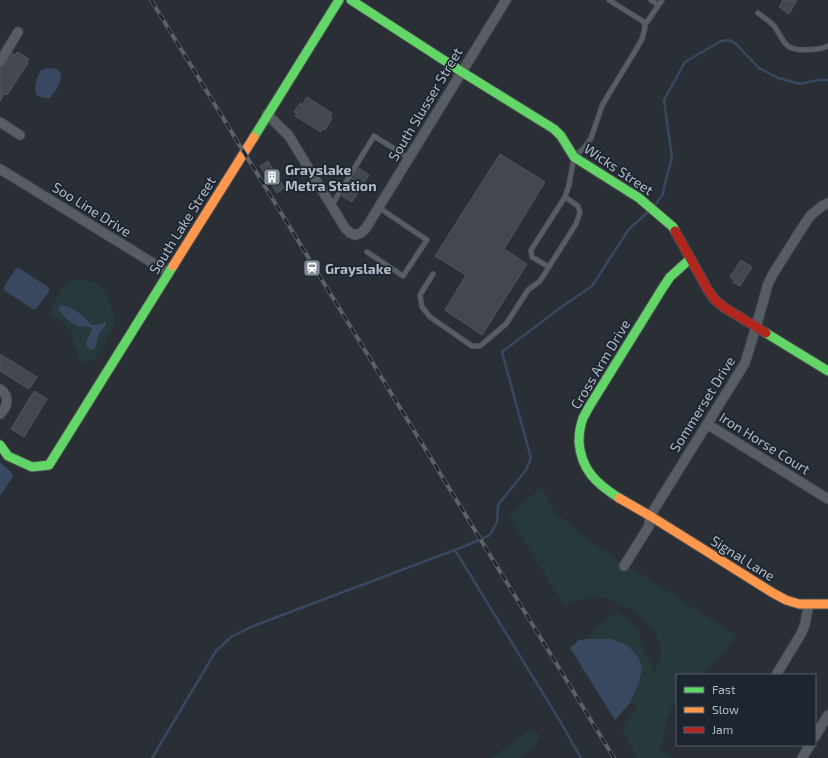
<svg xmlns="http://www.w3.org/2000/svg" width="828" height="758" font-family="'Exo 2',sans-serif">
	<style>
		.green { fill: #26393b; fill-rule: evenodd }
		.water { fill: #384860 }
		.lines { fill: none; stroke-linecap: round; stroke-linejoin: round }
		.stream { stroke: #384860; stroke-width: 2.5 }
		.building { fill: #43484e; stroke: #51565d }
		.lane-casing { stroke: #474b50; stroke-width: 6 }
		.street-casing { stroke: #474b50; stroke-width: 11 }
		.fast-casing { stroke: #474b50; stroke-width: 11 }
		.slow-casing { stroke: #474b50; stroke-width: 11 }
		.jam-casing { stroke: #474b50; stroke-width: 11 }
		.lane { stroke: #585d63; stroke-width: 4.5 }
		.street { stroke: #585d63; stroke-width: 9 }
		.fast { stroke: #63d668; stroke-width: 9 }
		.slow { stroke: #ff974d; stroke-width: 9 }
		.jam { stroke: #b3261e; stroke-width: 9 }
		.rail-casing { stroke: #5c6167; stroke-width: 4 }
		.rail { stroke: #1c2530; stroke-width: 2.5; stroke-dasharray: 8; stroke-linecap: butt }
		.labels { text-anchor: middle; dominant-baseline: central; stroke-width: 3.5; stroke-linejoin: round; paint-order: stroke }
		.street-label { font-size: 14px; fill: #b2bbc7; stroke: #1c2530 }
		.poi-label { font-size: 14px; font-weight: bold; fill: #b2bbc7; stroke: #1c2530; text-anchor: start }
	</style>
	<rect width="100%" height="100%" fill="#292f35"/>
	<!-- green -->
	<path class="green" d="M80 280C86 281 96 282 101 286 107 291 115 313 114 321 113 331 101 353 93 359 89 362 84 362 79 360L77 356 71 330 63 323 53 317 50 313C54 301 60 290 68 281ZM67 306 86 317 92 325H97L103 322 105 325 99 334 96 342H86L90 334 92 328 89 326H84L64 317 58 309Z
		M542 487 555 513 592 543 737 636 719 657 702 675H677V701L671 707 660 750 672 758H637L622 729 638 705 629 704 639 683 642 670 627 645 611 639H586L603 622 618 612 638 629 642 648 652 664 655 673 662 650 653 628 633 610 608 598 589 597 564 605 509 516Z
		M531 729 535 731 541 737 536 744 518 758H489L500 752Z"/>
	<!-- water -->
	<path class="water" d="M48 68 57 69 61 73C61 84 57 89 50 98H44L36 95C34 84 36 80 41 70Z
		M16 268H19L48 287 50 290 36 309H33L5 291 4 287Z
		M61 305C74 307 84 316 92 325H97L106 321V325L99 334 95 348 91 350 87 347 86 342 90 334 92 328C88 326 85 326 80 327 71 323 64 318 58 309Z
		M0 462 14 475 0 496Z
		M586 639H611L627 645 639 658 642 670 639 683 629 704 615 720 570 648 579 640Z"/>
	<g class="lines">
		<!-- stream -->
		<path class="stream" d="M655 205 663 194 665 183 672 158 664 100 685 62 721 41 729 40 736 44 759 68 778 78 800 84 818 80H828
			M455 550 560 721 581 758
			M152 758 216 651 231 637 251 627 277 617 468 545 490 535 497 522 498 505 526 470 531 458 502 352 560 308 592 286 629 229 647 213"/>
	</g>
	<!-- building -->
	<path class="building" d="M783 0H797L789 14 779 7Z
		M18 52 29 59 27 62 28 63 7 95 5 93 0 101V68L5 65 12 53 15 55Z
		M307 97 332 113 330 117 332 118 325 130 322 129 321 132 295 116 297 113 294 112 300 103 302 105Z
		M500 154 545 182 504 249 527 264 482 335 445 310 466 275 435 256Z
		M268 161 284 188 277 193 260 166Z
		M359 168 369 175 352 202 342 196Z
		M741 260 752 267 740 286 733 282 734 280 730 277Z
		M0 354 37 377 29 389 0 371Z
		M34 391 47 399 24 437 11 429Z"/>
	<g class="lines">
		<!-- lane casing -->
		<g class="lane-casing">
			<path id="lane" d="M651 0 658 5
				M758 13C763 17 771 22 775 27 779 33 782 41 788 46 795 52 819 50 828 46
				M645 25 662 0
				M332 205 374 136 409 158
				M367 252 403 276 427 240 378 207
				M549 267 532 257 531 250 565 197 569 185 574 157 585 147 591 138 602 106 607 97 637 48 642 39 645 28 644 22 609 0
				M433 274 420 295 422 307 430 317 472 346H480L506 324 528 290 540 281 576 224 580 213 578 206 565 197"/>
		</g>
		<!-- street casing -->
		<g class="street-casing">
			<path id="street" d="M0 62 18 32
				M267 114 289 136 345 228 350 233 355 235 361 233 366 228 506 0
				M0 122 20 135
				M0 169 169 273
				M0 389C10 396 8 407 0 414
				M707 424 828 499
				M624 566 649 526 650 516 745 363 756 327 768 284 773 274 802 228 810 216 822 206 828 203
				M776 675 801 634 805 624 809 604
				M815 737 828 715
				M802 758 810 745"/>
		</g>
		<!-- fast casing -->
		<g class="fast-casing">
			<path id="fast" d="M351 0 462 72 554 129 561 136 574 157 639 198 673 227 675 231
				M254 137 339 0
				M766 333 828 371
				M0 445 8 456 32 467 49 465 173 266
				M619 498C597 484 581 470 579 442 579 434 580 426 583 418 585 414 587 411 589 407L662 289 670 277 690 259"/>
		</g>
		<!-- slow casing -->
		<g class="slow-casing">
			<path id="slow" d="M173 266 254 137
				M619 498 652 517 773 593 786 600 799 604H828"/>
		</g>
		<!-- jam casing -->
		<g class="jam-casing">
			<path id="jam" d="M675 231 708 290 715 300 725 308 766 333"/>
		</g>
		<!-- lane -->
		<use href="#lane" class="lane"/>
		<!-- street -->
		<use href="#street" class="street"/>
		<!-- fast -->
		<use href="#fast" class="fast"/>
		<!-- slow -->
		<use href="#slow" class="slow"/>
		<!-- jam -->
		<use href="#jam" class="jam"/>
		<!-- rail casing -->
		<g class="rail-casing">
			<path id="rail" d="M151 0 614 758"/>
		</g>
		<!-- rail -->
		<use href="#rail" class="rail"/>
	</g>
	<!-- icons -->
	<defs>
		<g id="building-square" transform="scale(0.9)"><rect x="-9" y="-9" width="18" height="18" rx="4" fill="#828a94" stroke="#1c2530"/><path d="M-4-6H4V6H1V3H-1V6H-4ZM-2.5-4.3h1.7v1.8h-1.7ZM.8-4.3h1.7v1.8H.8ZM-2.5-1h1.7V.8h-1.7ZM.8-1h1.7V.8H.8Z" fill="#fff"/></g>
		<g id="station-square" transform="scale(0.9)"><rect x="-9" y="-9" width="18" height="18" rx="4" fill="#828a94" stroke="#1c2530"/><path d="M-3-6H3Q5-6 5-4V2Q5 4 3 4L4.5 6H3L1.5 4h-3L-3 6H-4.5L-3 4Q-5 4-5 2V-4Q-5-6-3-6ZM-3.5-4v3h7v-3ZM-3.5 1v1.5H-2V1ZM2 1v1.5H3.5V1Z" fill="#fff"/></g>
	</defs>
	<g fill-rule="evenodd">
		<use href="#building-square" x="272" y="177"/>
		<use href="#station-square" x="312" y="268"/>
	</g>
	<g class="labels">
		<!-- street labels -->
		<g class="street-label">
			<text transform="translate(425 104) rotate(-59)">South Slusser Street</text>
			<text transform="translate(619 169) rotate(34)">Wicks Street</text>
			<text transform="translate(92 209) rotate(32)">Soo Line Drive</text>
			<text transform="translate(182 225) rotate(-58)">South Lake Street</text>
			<text transform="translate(600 364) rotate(-59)">Cross Arm Drive</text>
			<text transform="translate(702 404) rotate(-58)">Sommerset Drive</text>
			<text transform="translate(765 443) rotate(32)">Iron Horse Court</text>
			<text transform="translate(743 558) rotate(32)">Signal Lane</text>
		</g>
		<!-- poi labels -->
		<g class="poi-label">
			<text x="285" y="169">Grayslake<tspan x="285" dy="16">Metra Station</tspan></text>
			<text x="325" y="268">Grayslake</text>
		</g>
	</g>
	<!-- legend -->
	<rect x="676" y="674" width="140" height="72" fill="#1c2530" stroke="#58616c"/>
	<rect x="684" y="687" width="20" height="6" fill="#63d668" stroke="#58616c"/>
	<text x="712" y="694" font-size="12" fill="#b2bbc7">Fast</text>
	<rect x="684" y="707" width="20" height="6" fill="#ff974d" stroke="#58616c"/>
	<text x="712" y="714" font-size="12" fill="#b2bbc7">Slow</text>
	<rect x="684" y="727" width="20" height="6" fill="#b3261e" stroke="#58616c"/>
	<text x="712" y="734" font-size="12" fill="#b2bbc7">Jam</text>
</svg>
